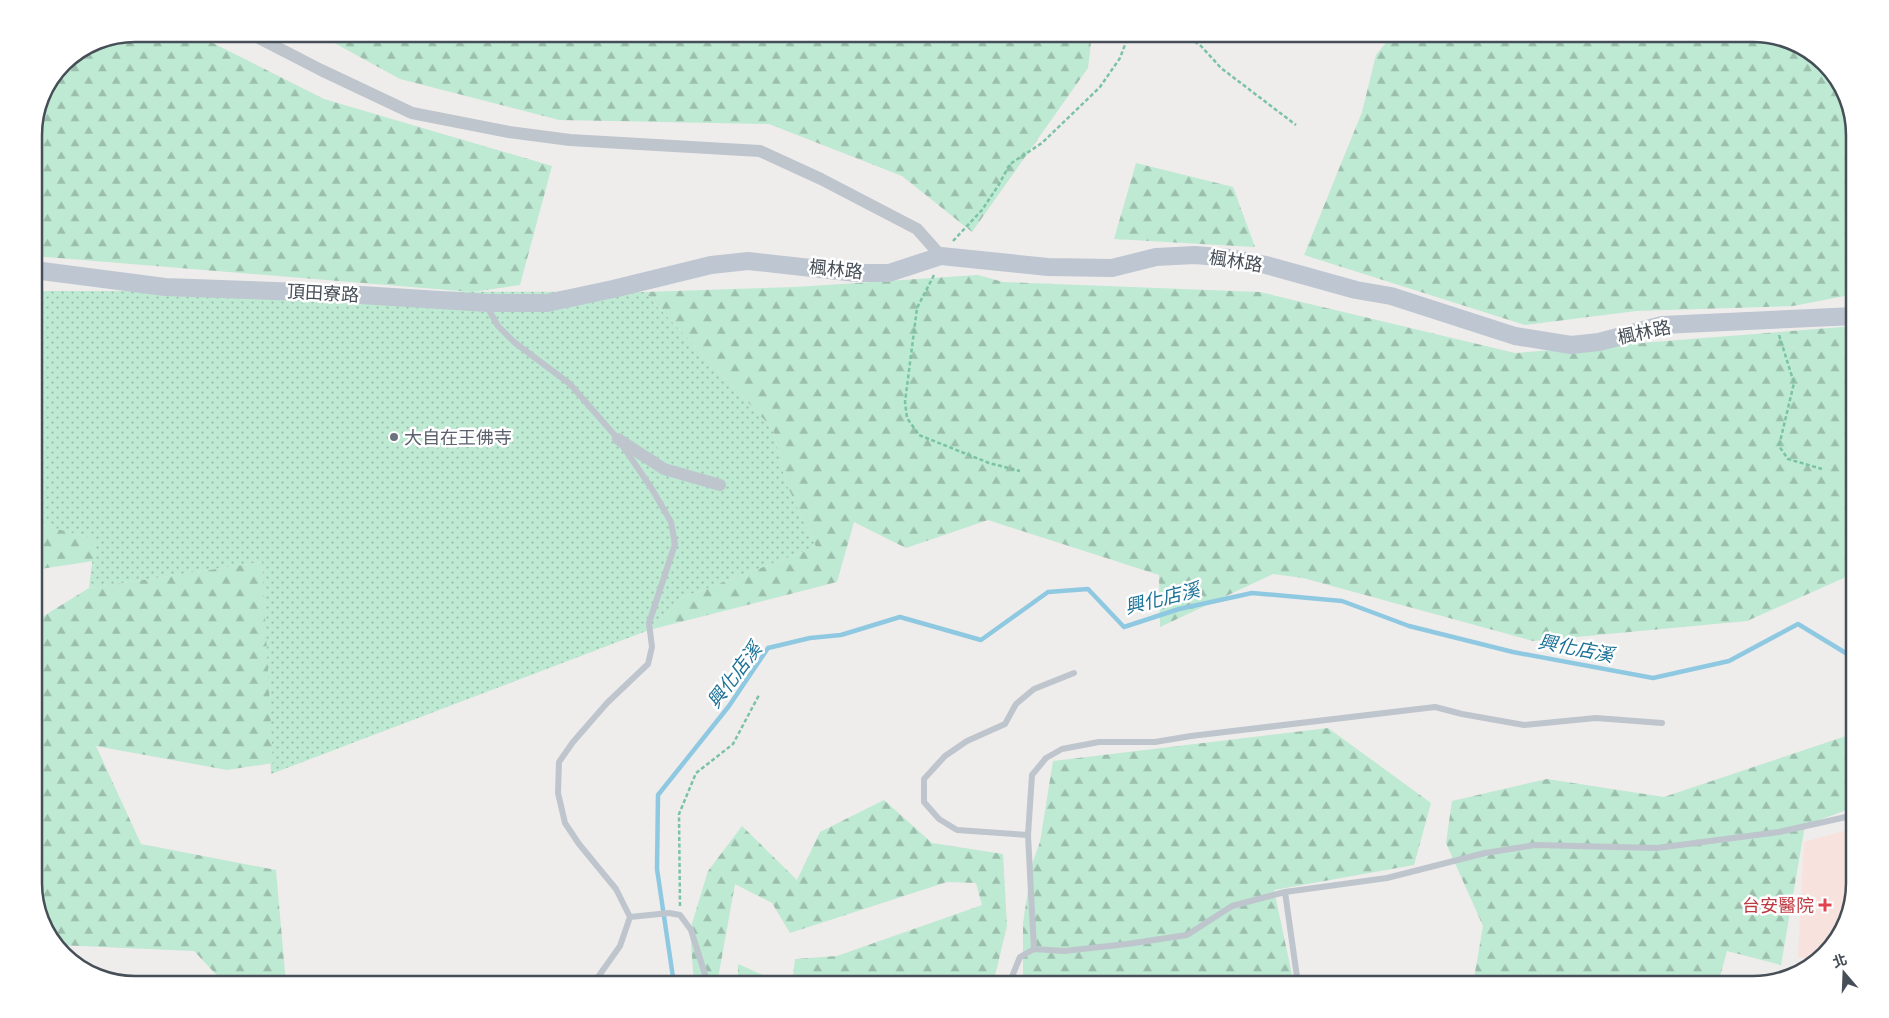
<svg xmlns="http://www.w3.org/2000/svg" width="1889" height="1018" font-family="Mulish,'Noto Sans TC',sans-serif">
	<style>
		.medical { fill: #f7e2dd }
		.green { fill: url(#green-dots) }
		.forest { fill: url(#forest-firs) }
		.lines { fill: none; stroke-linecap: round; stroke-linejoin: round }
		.stream { stroke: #8fc9e1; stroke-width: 4.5 }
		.path { stroke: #7ac3a5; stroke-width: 2.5; stroke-dasharray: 4 2.5; stroke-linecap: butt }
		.lane { stroke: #bec5cd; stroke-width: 6 }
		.street { stroke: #bec5cd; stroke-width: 12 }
		.secondary { stroke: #bec6d1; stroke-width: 18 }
		.worship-dot { fill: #6b7280; stroke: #fff; stroke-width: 2 }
		.health-dot { fill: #e0444e; stroke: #fff; stroke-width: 2 }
		.labels { text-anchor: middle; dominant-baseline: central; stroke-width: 5; stroke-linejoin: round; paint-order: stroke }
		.street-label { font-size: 18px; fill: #464e57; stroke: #fff }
		.worship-label { font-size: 18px; fill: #5b616d; stroke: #fff; text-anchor: start }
		.health-label { font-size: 18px; fill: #be3a42; stroke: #fff; text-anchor: end }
		.water-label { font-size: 19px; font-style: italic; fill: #1b7196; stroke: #fff }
		.rim { fill: none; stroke: #464e57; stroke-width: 2.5 }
	</style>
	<defs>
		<pattern id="green-dots" width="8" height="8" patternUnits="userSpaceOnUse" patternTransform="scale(1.25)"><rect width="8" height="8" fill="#bee9d2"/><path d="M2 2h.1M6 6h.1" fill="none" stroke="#9cbfad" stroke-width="1.8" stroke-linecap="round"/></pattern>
		<pattern id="forest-firs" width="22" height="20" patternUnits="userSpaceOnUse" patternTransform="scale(1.25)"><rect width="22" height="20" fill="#bee9d2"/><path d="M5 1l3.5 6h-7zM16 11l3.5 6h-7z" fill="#9cbfad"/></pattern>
	</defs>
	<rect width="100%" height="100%" fill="#efecec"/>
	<!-- medical -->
	<path class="medical" d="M1855 828V882L1845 928 1816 960 1798 957 1804 842Z"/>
	<!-- green -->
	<path class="green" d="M34 291 644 292 773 429 786 483 816 547 684 597 649 630 271 774 262 562 89 588 95 539 34 523Z"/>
	<!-- forest -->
	<path class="forest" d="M136 34H195L324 99 552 166 520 285 472 292 34 256V129L42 96 64 63 97 41Z
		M318 34H1092L1088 68 972 232 902 176 769 124 559 120 400 79Z
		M1393 34H1753L1799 44 1838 79 1855 129V294L1793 306 1636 311 1525 325 1304 255 1362 112 1376 55Z
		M1136 163 1233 187 1255 247 1114 239Z
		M978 275 1003 282 1260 292 1515 353 1855 326V573L1747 621 1533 641 1303 578 1273 574 1160 627 1159 575 988 520 906 548 854 522 837 582 649 630 684 597 816 547 786 483 773 429 644 292 796 287Z
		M34 523 96 539 93 561 34 570Z
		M262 562 273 763 227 770 96 746 141 844 276 870 286 984H225L194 951 58 945 51 939 34 889V622L89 588Z
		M1328 728 1431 803 1414 865 1274 890 1294 984H1023V923L1032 864 1040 842 1053 761Z
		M1855 733V807L1805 825 1781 965 1727 951 1718 984H1473L1483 926 1446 843 1452 801 1547 779 1664 797Z
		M884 800 932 843 1003 854 1007 926 993 984H792L795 959 837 956 982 905 976 883 947 882 790 933 772 903 735 884 717 984H694L690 930 708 871 742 826 797 880 820 832Z
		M738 964 763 975 765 984H738Z"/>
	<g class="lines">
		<!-- stream -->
		<path class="stream" d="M674 984 657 869 658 795 729 706 768 648 810 638 841 635 900 617 981 640 1048 592 1088 589 1124 627 1179 609 1252 593 1342 601 1409 626 1513 652 1653 678 1729 661 1798 624 1849 655 1855 654"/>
		<!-- path -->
		<path class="path" d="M1184 34 1201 46 1221 68 1296 125
			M953 241 982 210 998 186 1010 164 1042 143 1100 87 1120 58 1129 34
			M934 275 917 308 905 402 907 418 919 435 989 463 1020 471
			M1779 335 1794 383 1779 446 1788 459 1822 469
			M680 906 679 814 696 773 733 744 759 695"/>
		<!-- lane -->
		<path class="lane" d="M488 303 490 312 498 326 514 342 570 384 618 439 652 489 671 522 675 544 649 623 652 647 648 664 607 703 573 742 559 762 558 793 565 823 579 844 616 889 630 917 620 946 593 984
			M1662 723 1596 718 1524 725 1462 714 1435 707 1191 736 1155 742H1099L1062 749 1046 758 1032 775 1028 835 1034 949 1064 951 1127 944 1187 935 1232 906 1285 892 1387 878 1485 853 1535 845 1657 848 1779 832 1855 815
			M1028 835 957 830 939 819 924 802V779L945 756 967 741 1005 724 1016 704 1034 689 1074 673
			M1285 892 1298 984
			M630 917 669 913 680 915 691 930 708 984
			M1009 984 1020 957 1034 949"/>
		<!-- street -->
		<path class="street" d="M251 34 321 70 412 113 509 132 570 140 760 151 821 179 917 229 941 256
			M618 439 664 469 720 485"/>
		<!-- secondary -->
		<path class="secondary" d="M34 270 165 287 329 293 488 303H547L613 289 711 265 748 261 856 273H889L941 256 1048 267 1112 268 1156 257 1195 255 1230 258 1266 265 1356 290 1391 296 1515 336 1571 345 1599 342 1662 325 1855 316"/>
	</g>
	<!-- markers -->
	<circle class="worship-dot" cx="394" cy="437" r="5"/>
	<path class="health-dot" d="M1822.5 897.5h5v5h5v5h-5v5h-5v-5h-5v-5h5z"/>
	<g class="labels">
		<!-- street labels -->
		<g class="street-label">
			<text transform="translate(1236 261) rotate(9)">楓林路</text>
			<text transform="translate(836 269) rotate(6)">楓林路</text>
			<text transform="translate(323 293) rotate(3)">頂田寮路</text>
			<text transform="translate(1644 332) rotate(-12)">楓林路</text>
		</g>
		<!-- worship labels -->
		<g class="worship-label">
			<text x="404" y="437">大自在王佛寺</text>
		</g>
		<!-- health labels -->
		<g class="health-label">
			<text x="1814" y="905">台安醫院</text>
		</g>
		<!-- water labels -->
		<g class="water-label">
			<text transform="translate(1162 598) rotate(-14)">興化店溪</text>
			<text transform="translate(1576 648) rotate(11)">興化店溪</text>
			<text transform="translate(734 675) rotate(-53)">興化店溪</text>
		</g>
	</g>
	<!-- crop -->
	<path d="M0 0H1889V1018H0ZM135 42H1753A93 93 0 0 1 1846 135V883A93 93 0 0 1 1753 976H135A93 93 0 0 1 42 883V135A93 93 0 0 1 135 42Z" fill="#fff" fill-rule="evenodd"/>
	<path class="rim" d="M135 42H1753A93 93 0 0 1 1846 135V883A93 93 0 0 1 1753 976H135A93 93 0 0 1 42 883V135A93 93 0 0 1 135 42Z"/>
	<!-- north arrow -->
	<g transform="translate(1844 973) rotate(341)" stroke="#ffffff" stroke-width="4" paint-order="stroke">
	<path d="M0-4L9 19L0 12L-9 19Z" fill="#464e57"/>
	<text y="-8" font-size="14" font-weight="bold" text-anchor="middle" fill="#464e57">北</text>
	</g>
</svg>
